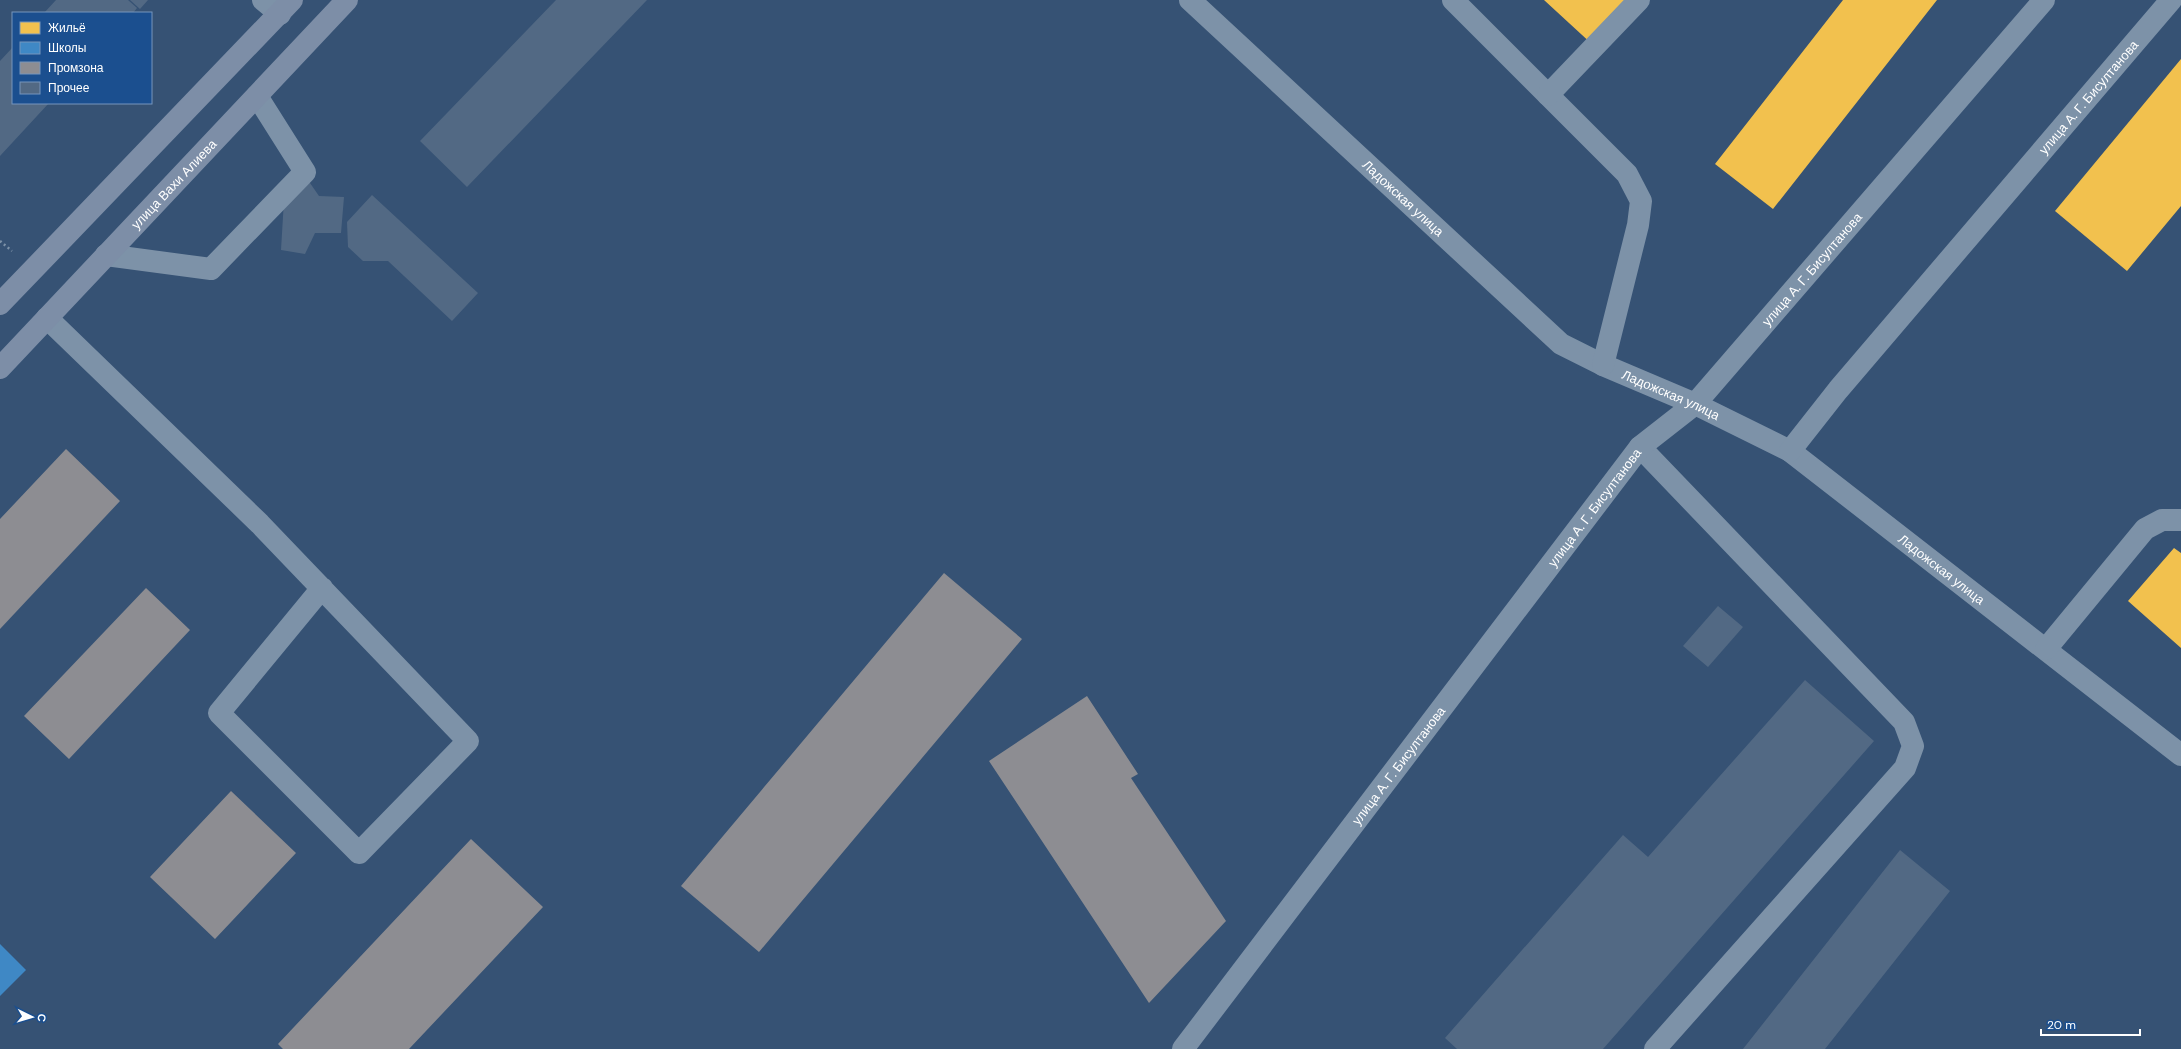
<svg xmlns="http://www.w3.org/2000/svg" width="2181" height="1049" font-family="'DM Sans',sans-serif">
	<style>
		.homes { fill: #f2c14e }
		.schools { fill: #3f88c5 }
		.industry { fill: #8d8d92 }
		.building { fill: #526984 }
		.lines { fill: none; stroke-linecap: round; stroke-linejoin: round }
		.path { stroke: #7d92a8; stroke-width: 2.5; stroke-dasharray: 2 3; stroke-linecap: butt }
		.minor { stroke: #7d92a8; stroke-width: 22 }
		.major { stroke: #7d8ea7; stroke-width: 22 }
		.labels { text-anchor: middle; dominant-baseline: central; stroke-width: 4; stroke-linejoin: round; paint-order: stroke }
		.street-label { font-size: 13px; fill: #fff; stroke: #1b4f8f }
	</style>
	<rect width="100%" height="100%" fill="#365274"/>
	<!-- homes -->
	<path class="homes" d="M1544 0H1636L1594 46Z
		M1843 0H1937L1773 209 1715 164Z
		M2181 59V206L2127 271 2055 211Z
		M2174 548 2181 553V648L2128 601Z"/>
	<!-- schools -->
	<path class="schools" d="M0 944 26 970 0 996Z"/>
	<!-- industry -->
	<path class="industry" d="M66 449 120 501 0 629V519Z
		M944 573 1022 639 759 952 681 886Z
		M146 588 190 630 69 759 24 716Z
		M1087 696 1138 774 1131 778 1226 921 1149 1003 989 761Z
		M231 791 296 853 215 939 150 877Z
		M471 839 543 907 409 1049H283L278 1044Z"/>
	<!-- building -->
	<path class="building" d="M56 0H128L137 8 133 13H44Z
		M130 0H148L140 9Z
		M556 0H647L467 187 420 141Z
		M13 47V103H49L0 156V61Z
		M285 183H310L319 196 344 197 341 233H315L305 254 281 250Z
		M372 195 478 293 452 321 388 261H363L348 247 347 222Z
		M1718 606 1743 627 1708 667 1683 646Z
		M1805 680 1874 741 1603 1049H1457L1445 1038 1623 835 1648 857Z
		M1900 850 1950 891 1825 1049H1743Z"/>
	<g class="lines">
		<!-- path -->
		<path class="path" d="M0 241 12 251"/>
		<!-- minor -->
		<g class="minor">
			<path d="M263 0 280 14"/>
			<path id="s1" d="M1190 0 1561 344 1603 365 1695 404 1790 451 2181 755"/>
			<path d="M1453 0 1627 174 1641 201 1638 225 1603 365"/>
			<path d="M1548 95 1639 0"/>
			<path d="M106 255 211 269 305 172 257 96"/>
			<path d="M47 318 260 524 468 741 359 853 219 713 322 588"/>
			<path d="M1640 447 1904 722 1913 746 1905 768 1655 1049"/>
			<path id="s2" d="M1790 451 1838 390 2171 0"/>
			<path d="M2046 649 2145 529 2162 520H2181"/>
			<path id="s3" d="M1183 1049 1640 447 1695 404 2044 0"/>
		</g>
		<!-- major -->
		<g class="major">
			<path d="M0 304 292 0"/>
			<path id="s4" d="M0 368 347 0"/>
		</g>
	</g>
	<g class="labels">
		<!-- street labels -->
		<g class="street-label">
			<text stroke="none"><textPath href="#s2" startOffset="463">улица А. Г. Бисултанова</textPath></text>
			<text stroke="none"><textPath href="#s4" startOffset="253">улица Вахи Алиева</textPath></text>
			<text stroke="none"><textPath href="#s1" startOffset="291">Ладожская улица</textPath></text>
			<text stroke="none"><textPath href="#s3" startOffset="1004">улица А. Г. Бисултанова</textPath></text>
			<text stroke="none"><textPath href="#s1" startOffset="627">Ладожская улица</textPath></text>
			<text stroke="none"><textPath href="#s3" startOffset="680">улица А. Г. Бисултанова</textPath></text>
			<text stroke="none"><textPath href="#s1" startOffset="951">Ладожская улица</textPath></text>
			<text stroke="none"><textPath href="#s3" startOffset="356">улица А. Г. Бисултанова</textPath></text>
		</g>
	</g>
	<!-- legend -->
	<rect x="12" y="12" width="140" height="92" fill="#1b4f8f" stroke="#7695bc"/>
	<rect x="20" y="22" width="20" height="12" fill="#f2c14e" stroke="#7695bc"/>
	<text x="48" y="32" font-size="12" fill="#ffffff">Жильё</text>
	<rect x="20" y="42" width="20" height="12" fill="#3f88c5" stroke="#7695bc"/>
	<text x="48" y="52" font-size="12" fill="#ffffff">Школы</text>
	<rect x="20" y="62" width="20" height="12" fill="#8d8d92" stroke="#7695bc"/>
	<text x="48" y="72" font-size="12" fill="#ffffff">Промзона</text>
	<rect x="20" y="82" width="20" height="12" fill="#526984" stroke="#7695bc"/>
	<text x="48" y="92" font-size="12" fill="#ffffff">Прочее</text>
	<!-- north arrow -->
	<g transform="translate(32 1017) rotate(95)" stroke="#1b4f8f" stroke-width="3" paint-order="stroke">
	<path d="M0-3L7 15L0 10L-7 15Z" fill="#ffffff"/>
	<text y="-6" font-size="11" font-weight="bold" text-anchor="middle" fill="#ffffff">С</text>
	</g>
	<!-- scale -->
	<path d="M2041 1029v6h99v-6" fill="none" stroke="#ffffff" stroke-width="2"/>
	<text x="2047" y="1029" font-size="12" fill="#ffffff" stroke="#1b4f8f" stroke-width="3" paint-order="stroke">20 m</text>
</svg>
